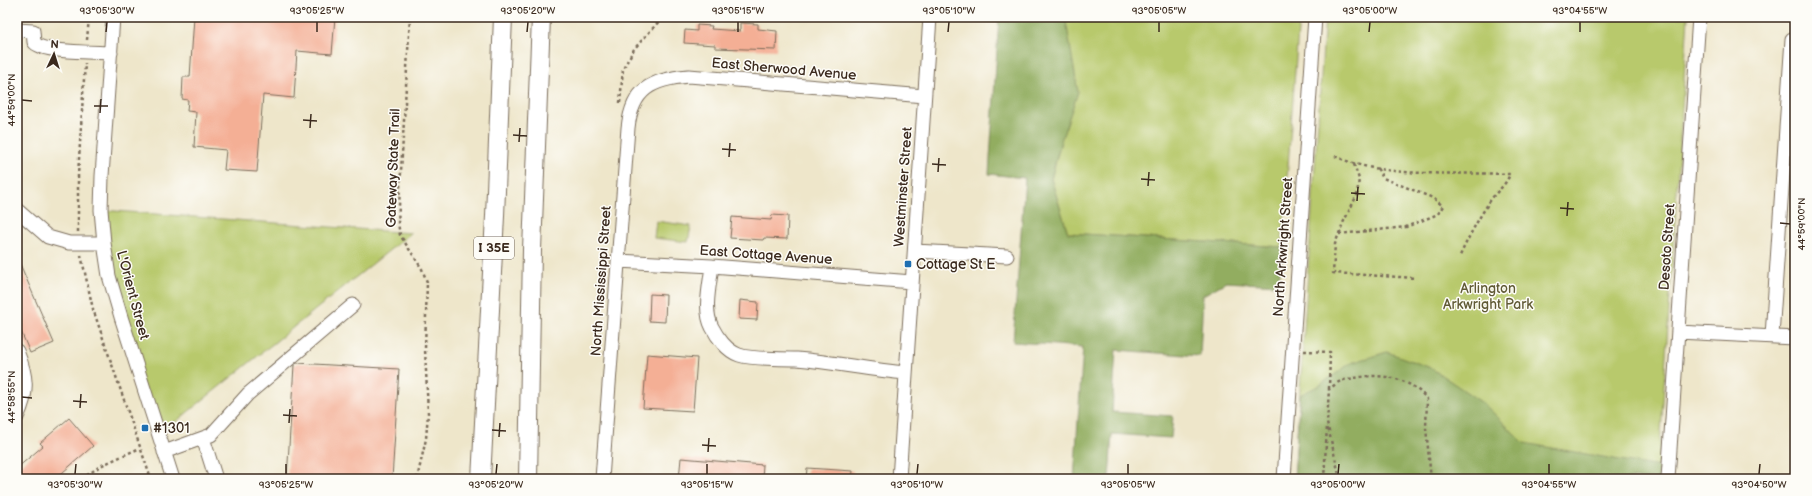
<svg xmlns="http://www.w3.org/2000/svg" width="1812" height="496" font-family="'Balsamiq Sans',sans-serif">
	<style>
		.green { fill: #b8c96c; stroke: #7a7a45 }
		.forest { fill: #92ad60; stroke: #666c3f }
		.building { fill: #f4af95 }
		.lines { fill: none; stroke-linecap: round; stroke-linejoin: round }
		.minor-casing { stroke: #7a6c5a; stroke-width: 15 }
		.highway-casing { stroke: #7a6c5a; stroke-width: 20 }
		.path { stroke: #7a6c5a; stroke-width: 2.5; stroke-dasharray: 3 3; stroke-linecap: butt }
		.minor { stroke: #fff; stroke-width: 13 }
		.highway { stroke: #fff; stroke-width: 18 }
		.ticks { fill: none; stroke: #3b2a1e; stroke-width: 1.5 }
		.poi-dot { fill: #1f6fb2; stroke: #fdfcf7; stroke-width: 1.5 }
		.labels { text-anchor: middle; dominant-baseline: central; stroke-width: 3; stroke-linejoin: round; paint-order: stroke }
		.shield { fill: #fdfcf7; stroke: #75695f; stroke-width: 1 }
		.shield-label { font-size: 13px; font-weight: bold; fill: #3b2a1e }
		.street-label { font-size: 14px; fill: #3b2a1e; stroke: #fdfcf7 }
		.poi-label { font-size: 14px; fill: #3b2a1e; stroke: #fdfcf7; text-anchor: start }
		.park-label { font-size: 14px; fill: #605a35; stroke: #fdfcf7 }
		.neatline { fill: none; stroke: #3b2a1e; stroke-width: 1.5 }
		.ticks-label { font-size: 10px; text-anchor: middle; fill: #3b2a1e }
	</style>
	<rect width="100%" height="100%" fill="#fdfcf7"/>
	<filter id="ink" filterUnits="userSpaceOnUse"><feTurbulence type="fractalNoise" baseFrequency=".025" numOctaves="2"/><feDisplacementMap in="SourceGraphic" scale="8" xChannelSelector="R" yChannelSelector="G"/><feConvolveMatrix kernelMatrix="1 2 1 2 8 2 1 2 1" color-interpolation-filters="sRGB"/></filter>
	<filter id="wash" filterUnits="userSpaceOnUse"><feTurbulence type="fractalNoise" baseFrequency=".012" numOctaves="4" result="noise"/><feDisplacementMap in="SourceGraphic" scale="16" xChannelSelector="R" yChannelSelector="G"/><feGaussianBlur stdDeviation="0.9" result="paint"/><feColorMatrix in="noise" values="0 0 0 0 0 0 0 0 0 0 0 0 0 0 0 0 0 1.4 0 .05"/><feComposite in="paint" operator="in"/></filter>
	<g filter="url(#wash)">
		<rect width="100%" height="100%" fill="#eee6ca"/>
		<!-- green -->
		<path class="green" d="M1064 17H1299L1282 247 1068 233 1051 179 1061 141 1066 21Z
			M1325 17H1688L1658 479H1294Z
			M101 210 411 233 158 436 121 317Z
			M656 221 691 226 688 242 654 238Z"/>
		<!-- forest -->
		<path class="forest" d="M999 17H1064L1066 21 1078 92 1061 141 1051 179 1068 233 1282 247 1279 285 1226 282 1203 295 1200 356 1116 350 1112 412 1173 416 1171 438 1112 434 1109 479H1074L1083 347 1013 342 1025 178 989 174Z
			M1387 352 1431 368 1484 404 1524 443 1659 467 1658 479H1294L1300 395 1320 385 1351 363Z"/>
		<g id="blocks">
			<!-- building -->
			<path class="building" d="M194 17H335L332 54 297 51 294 98 263 95 257 172 224 170 226 150 194 147 196 112 187 111 188 100 182 99 183 77H190Z
				M740 23 758 24V29L777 31 776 50 715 48V45L684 43 685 30 697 31V25L712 26 711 29 740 31Z
				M772 215 788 216 787 239 764 238 763 240 730 238 732 217 771 220Z
				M17 257 54 343 30 353 17 322Z
				M650 294 666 295 665 322 649 321Z
				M740 300 758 302 757 320 739 319Z
				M647 354 697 358 693 411 643 408Z
				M297 363 399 369 392 479H287L294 365Z
				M69 418 93 446 55 479H17V468L43 446 40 443Z
				M681 458 763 465 762 479H679Z
				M807 468 853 471 852 479H806Z"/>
		</g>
	</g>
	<g filter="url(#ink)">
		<use href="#blocks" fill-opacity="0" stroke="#7a6c5a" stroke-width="1"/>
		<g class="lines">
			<!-- minor casing -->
			<g class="minor-casing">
				<path id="minor" d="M113 17 102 176 101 210 104 243 109 276 121 317 173 479
					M17 30 33 31 34 42C41 53 96 52 111 53
					M17 210 48 237 69 243H104
					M915 251 1007 256
					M618 261 712 266 912 282
					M712 266C710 284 703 310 712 327 717 337 727 351 739 355 754 360 780 358 797 359 834 362 869 370 906 373
					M1678 332 1795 338
					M1772 336 1792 39H1795
					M17 351C27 376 29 392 17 417
					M203 438 216 479
					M164 452 211 435 248 394 353 305
					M602 479 628 128C632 89 652 79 689 76L924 96
					M899 479 930 17
					M1284 479 1315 17
					M1668 479 1699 17"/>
			</g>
			<!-- highway casing -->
			<g class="highway-casing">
				<path id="highway" d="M481 479 495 216 503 17
					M528 479 532 250 541 17"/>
			</g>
			<!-- path -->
			<path class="path" d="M410 17 398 223 400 235 422 269 427 282 425 349 428 413 426 439 417 479
				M87 40 89 17
				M620 103 623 69 634 49 663 17
				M1335 156C1381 179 1458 172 1510 174 1505 187 1497 190 1490 201 1478 219 1468 238 1459 258
				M1354 164 1359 179 1357 195 1343 223 1335 244 1333 273 1416 278
				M78 232V175L85 63
				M1339 234 1406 227 1438 214 1443 206 1433 198 1383 178 1377 168
				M81 255 93 309 151 479
				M1304 351 1330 352 1329 389
				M82 479 100 466 140 448
				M1324 479 1327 426
				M1340 479 1327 423 1329 389C1333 387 1337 382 1341 381 1345 379 1350 379 1354 378 1381 373 1409 377 1427 399L1426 428 1431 479"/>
			<!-- minor -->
			<use href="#minor" class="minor"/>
			<!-- highway -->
			<use href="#highway" class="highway"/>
		</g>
	</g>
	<!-- ticks -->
	<path class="ticks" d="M106 32 107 22M317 32V22M527 32 528 22M738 32V22M948 32 949 22M1159 32V22M1369 32 1370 22M1580 32V22M22 100 32 101M94 106H108M100 113 101 99M303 120 317 121M310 128 311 114M513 135 527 136M519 142 520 128M722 149 736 150M729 157 730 143M932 164 946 165M938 172 939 158M1141 179 1155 180M1148 186 1149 172M1351 193 1365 194M1357 201 1358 187M1560 208 1574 209M1567 216 1568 202M1780 223 1790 224M22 397 32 398M73 401 87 402M80 408 81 394M283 415 297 416M289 423 290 409M492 430 506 431M499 437 500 423M702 445 716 446M708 452 709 438M75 474 76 464M286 474V464M496 474 497 464M707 474V464M917 474 918 464M1128 474V464M1338 474 1339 464M1549 474V464M1759 474 1760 464"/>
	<!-- markers -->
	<g class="poi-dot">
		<rect x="904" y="260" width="8" height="8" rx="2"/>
		<rect x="141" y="424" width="8" height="8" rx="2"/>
	</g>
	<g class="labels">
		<!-- shield labels -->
		<rect class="shield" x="474" y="237" width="40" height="22" rx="3"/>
		<g class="shield-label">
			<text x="494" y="248">I 35E</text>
		</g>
		<!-- street labels -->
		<g class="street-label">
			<text transform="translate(784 69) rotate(5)">East Sherwood Avenue</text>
			<text transform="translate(393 168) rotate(-88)">Gateway State Trail</text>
			<text transform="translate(903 187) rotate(-86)">Westminster Street</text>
			<text transform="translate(1283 247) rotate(-86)">North Arkwright Street</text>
			<text transform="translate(1667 247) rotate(-86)">Desoto Street</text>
			<text transform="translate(766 255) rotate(4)">East Cottage Avenue</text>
			<text transform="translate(601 281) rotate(-86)">North Mississippi Street</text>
			<text transform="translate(133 295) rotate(75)">L'Orient Street</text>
		</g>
		<!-- poi labels -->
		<g class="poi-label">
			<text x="916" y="264">Cottage St E</text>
			<text x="153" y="428">#1301</text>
		</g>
		<!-- park labels -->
		<g class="park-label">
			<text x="1488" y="288">Arlington<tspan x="1488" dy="16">Arkwright Park</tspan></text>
		</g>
	</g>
	<!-- margin -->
	<rect width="1812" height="496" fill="none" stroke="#fdfcf7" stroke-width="44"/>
	<!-- north arrow -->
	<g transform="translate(54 54) rotate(4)" stroke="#fdfcf7" stroke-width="3" paint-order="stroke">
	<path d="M0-3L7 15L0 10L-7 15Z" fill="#3b2a1e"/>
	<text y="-6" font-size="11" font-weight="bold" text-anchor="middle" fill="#3b2a1e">N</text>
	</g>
	<rect x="22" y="22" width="1768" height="452" class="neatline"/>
	<g class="ticks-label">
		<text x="107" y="14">93°05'30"W</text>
		<text x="317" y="14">93°05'25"W</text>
		<text x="528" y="14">93°05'20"W</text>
		<text x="738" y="14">93°05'15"W</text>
		<text x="949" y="14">93°05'10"W</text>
		<text x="1159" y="14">93°05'05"W</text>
		<text x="1370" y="14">93°05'00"W</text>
		<text x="1580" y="14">93°04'55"W</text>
		<text transform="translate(11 100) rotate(-90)" y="4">44°59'00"N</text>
		<text transform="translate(1801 224) rotate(-90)" y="4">44°59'00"N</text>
		<text transform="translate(11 397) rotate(-90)" y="4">44°58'55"N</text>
		<text x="75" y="488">93°05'30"W</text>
		<text x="286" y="488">93°05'25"W</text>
		<text x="496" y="488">93°05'20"W</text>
		<text x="707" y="488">93°05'15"W</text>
		<text x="917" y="488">93°05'10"W</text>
		<text x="1128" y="488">93°05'05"W</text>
		<text x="1338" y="488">93°05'00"W</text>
		<text x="1549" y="488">93°04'55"W</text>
		<text x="1759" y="488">93°04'50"W</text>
	</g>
</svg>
